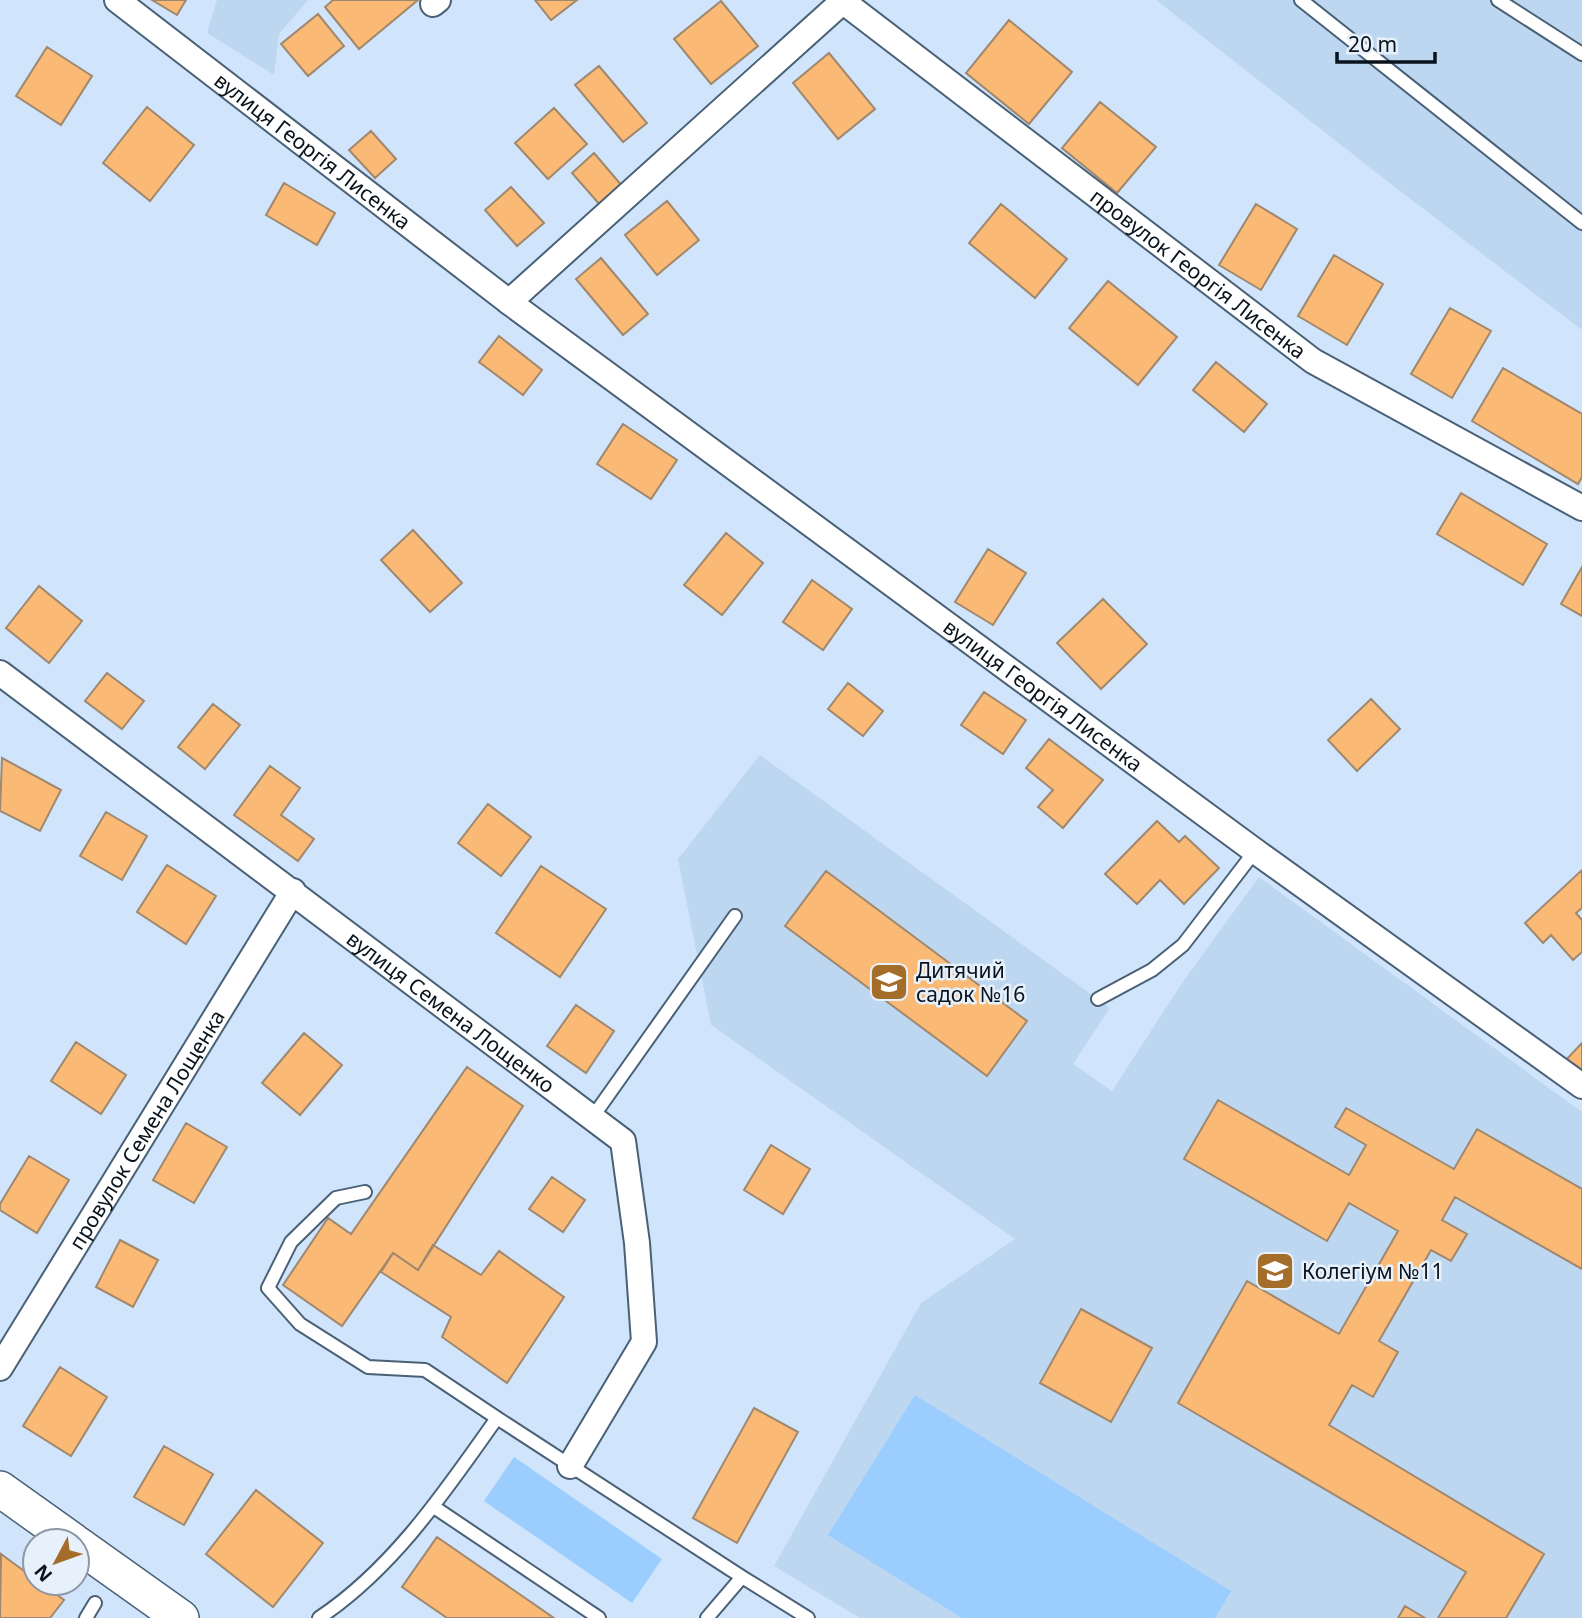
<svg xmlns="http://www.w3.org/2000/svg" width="1582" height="1618" font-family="'Noto Sans',sans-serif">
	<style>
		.built { fill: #bed7f0 }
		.green { fill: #9bcdff }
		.building { fill: #fab974; stroke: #a0886f; stroke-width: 2 }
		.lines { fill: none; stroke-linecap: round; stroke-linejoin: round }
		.lane-casing { stroke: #496077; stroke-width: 16 }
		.street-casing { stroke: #496077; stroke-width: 28 }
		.secondary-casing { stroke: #496077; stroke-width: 38 }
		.lane { stroke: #fff; stroke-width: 12 }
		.street { stroke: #fff; stroke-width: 24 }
		.secondary { stroke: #fff; stroke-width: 35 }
		.labels { text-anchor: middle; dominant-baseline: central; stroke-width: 5; stroke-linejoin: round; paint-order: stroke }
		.street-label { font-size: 21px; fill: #0a131c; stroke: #e7f1fc }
		.poi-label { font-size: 21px; fill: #0a131c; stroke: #e7f1fc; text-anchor: start }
	</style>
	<rect width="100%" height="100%" fill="#d0e5fb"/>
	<!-- built -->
	<path class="built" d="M217 0H308L279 34 274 75 207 33Z
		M1156 0H1582V330L1387 181Z
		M760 755 1110 1008 1073 1064 1112 1091 1184 980 1259 877 1582 1112V1618H860L774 1566 921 1303 1015 1239 711 1025 678 859Z"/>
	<!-- green -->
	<path class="green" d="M915 1395 1231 1591 1215 1618H962L828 1535Z
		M514 1457 662 1559 632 1603 484 1501Z"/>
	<!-- building -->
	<path class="building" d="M152 0H186L177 15Z
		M333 0H418L359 49 325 7Z
		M535 0H577L551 20Z
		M721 1 758 46 711 84 674 39Z
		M318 14 344 46 308 76 281 44Z
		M1009 20 1072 72 1029 124 966 73Z
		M47 47 92 76 61 125 16 96Z
		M829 53 875 109 838 139 793 83Z
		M599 66 647 123 623 142 575 85Z
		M1100 102 1156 147 1117 193 1062 148Z
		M147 107 194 145 150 201 103 163Z
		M554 108 587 144 548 179 515 143Z
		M371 131 396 159 375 178 349 150Z
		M594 153 623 187 601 206 572 173Z
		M284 183 335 213 317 245 266 215Z
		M511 187 544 223 517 246 485 210Z
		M667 201 699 240 657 275 625 235Z
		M1001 204 1067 259 1035 298 969 243Z
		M1256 204 1297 229 1261 290 1219 265Z
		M1334 255 1383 284 1347 345 1298 316Z
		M601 258 648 314 623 335 576 279Z
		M1108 281 1177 337 1138 385 1069 328Z
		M1450 308 1491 331 1452 398 1411 374Z
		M499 336 542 370 523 395 479 362Z
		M1216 362 1267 404 1244 432 1193 390Z
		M1503 368 1582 414V477L1578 484 1472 421Z
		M623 424 677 460 651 499 597 464Z
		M1461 493 1547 544 1523 585 1437 534Z
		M413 530 462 583 430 612 381 560Z
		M726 533 763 563 722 615 684 585Z
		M988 549 1026 573 993 625 955 602Z
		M1582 567V616L1561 604Z
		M812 580 852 609 823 650 783 622Z
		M39 586 82 621 49 663 6 628Z
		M1103 599 1147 644 1101 689 1057 643Z
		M107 673 144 701 122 729 85 701Z
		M848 683 883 711 863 736 828 709Z
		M984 692 1026 720 1003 754 961 725Z
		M1371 699 1400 729 1357 771 1328 740Z
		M213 704 240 725 205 769 178 747Z
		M1049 739 1103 780 1063 828 1038 807 1053 790 1026 768Z
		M2 758 61 790 40 831 0 811Z
		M270 766 300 788 281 815 314 839 298 861 234 815Z
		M488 804 531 837 501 876 458 843Z
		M106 812 147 836 122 880 80 856Z
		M1157 821 1179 842 1185 836 1219 868 1184 904 1160 880 1137 904 1105 874Z
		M167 865 216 896 186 944 137 912Z
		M541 866 606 909 560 977 496 933Z
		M1582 870V908L1576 913 1582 920V952L1573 960 1551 935 1543 943 1525 923Z
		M826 871 1027 1021 987 1076 785 926Z
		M576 1005 614 1031 586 1073 547 1046Z
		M304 1033 342 1065 300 1115 262 1083Z
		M76 1042 126 1075 101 1114 51 1081Z
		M1582 1043V1078L1564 1062Z
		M467 1067 523 1106 418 1270 393 1253 342 1326 283 1285 328 1218 351 1234Z
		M1218 1100 1349 1175 1366 1145 1335 1127 1346 1108 1454 1169 1477 1129 1582 1189V1269L1455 1197 1442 1220 1467 1234 1451 1261 1431 1250 1379 1341 1398 1352 1373 1397 1352 1385 1329 1425 1544 1554 1506 1618H1438L1466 1572 1178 1403 1247 1281 1339 1334 1398 1231 1349 1203 1327 1241 1184 1159Z
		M186 1123 227 1147 194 1203 153 1180Z
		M771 1145 810 1169 783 1214 744 1190Z
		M29 1156 69 1180 37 1233 0 1210V1204Z
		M552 1177 585 1200 563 1232 529 1209Z
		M120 1240 158 1260 133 1307 96 1287Z
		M433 1245 481 1275 499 1251 564 1297 507 1383 442 1337 451 1317 381 1272 393 1253 418 1270Z
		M1081 1309 1152 1348 1111 1422 1040 1383Z
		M60 1367 107 1397 71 1456 23 1426Z
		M754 1408 798 1432 737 1543 693 1518Z
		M164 1446 213 1474 184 1525 134 1497Z
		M256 1490 323 1543 273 1607 206 1554Z
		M437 1537 554 1618H447L402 1587Z
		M1 1554 35 1579V1583H41L64 1600 50 1618H0Z
		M1405 1606 1425 1618H1398Z"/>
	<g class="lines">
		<!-- lane casing -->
		<g class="lane-casing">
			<path id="lane" d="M1301 0 1582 223
				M1498 0 1582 54
				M1098 999 1152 970 1183 945 1255 851
				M592 1118 735 916
				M365 1192 336 1198 291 1242 268 1288 300 1324 368 1367 425 1370 497 1418
				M434 1507 599 1618
				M742 1577 808 1618
				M86 1618 95 1603
				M319 1618C394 1568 446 1490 497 1418L742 1577 707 1618"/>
		</g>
		<!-- street casing -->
		<g class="street-casing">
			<g id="street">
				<path id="s1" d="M117 0 509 302 1255 851 1582 1086"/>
				<path id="s2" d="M841 0 1313 361 1582 508"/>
				<path d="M433 4 438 0"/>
				<path d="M509 302 842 2"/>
				<path id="s3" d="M0 673 623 1141 637 1243 644 1342 570 1466"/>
				<path id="s4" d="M0 1368 293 891"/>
			</g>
		</g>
		<!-- secondary casing -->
		<g class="secondary-casing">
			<path id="secondary" d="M0 1489 73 1541
				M77 1544 181 1618"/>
		</g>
		<!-- lane -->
		<use href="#lane" class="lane"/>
		<!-- street -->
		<use href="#street" class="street"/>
		<!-- secondary -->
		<use href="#secondary" class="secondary"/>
	</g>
	<!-- icons -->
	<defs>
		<g id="school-square" transform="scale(2.0125)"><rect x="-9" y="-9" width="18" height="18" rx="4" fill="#a56d2a" stroke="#e7f1fc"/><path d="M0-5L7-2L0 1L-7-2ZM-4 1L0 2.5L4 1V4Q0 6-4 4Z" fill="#fff"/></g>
	</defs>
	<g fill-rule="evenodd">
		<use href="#school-square" x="889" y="982"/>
		<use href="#school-square" x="1275" y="1271"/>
	</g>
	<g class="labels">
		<!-- street labels -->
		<g class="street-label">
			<text stroke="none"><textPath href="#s1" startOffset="247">вулиця Георгія Лисенка</textPath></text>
			<text stroke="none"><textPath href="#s2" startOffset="450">провулок Георгія Лисенка</textPath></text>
			<text stroke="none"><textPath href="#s1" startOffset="1158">вулиця Георгія Лисенка</textPath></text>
			<text stroke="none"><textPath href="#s3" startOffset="564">вулиця Семена Лощенко</textPath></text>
			<text stroke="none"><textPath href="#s4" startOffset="280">провулок Семена Лощенка</textPath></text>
		</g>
		<!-- poi labels -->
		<g class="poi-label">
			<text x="916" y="970">Дитячий<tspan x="916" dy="24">садок №16</tspan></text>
			<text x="1302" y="1271">Колегіум №11</text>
		</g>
	</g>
	<!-- north arrow -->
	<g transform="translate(56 1562) rotate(229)"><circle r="33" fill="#e7f1fc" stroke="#8f98a2" stroke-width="2"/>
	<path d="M0-5L12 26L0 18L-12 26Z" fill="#a56d2a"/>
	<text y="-10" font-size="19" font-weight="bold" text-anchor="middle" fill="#0a131c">N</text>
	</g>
	<!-- scale -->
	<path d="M1337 52v10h98v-10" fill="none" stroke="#0a131c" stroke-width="3.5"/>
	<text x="1348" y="52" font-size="21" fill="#0a131c" stroke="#e7f1fc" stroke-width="5" paint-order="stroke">20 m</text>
</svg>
